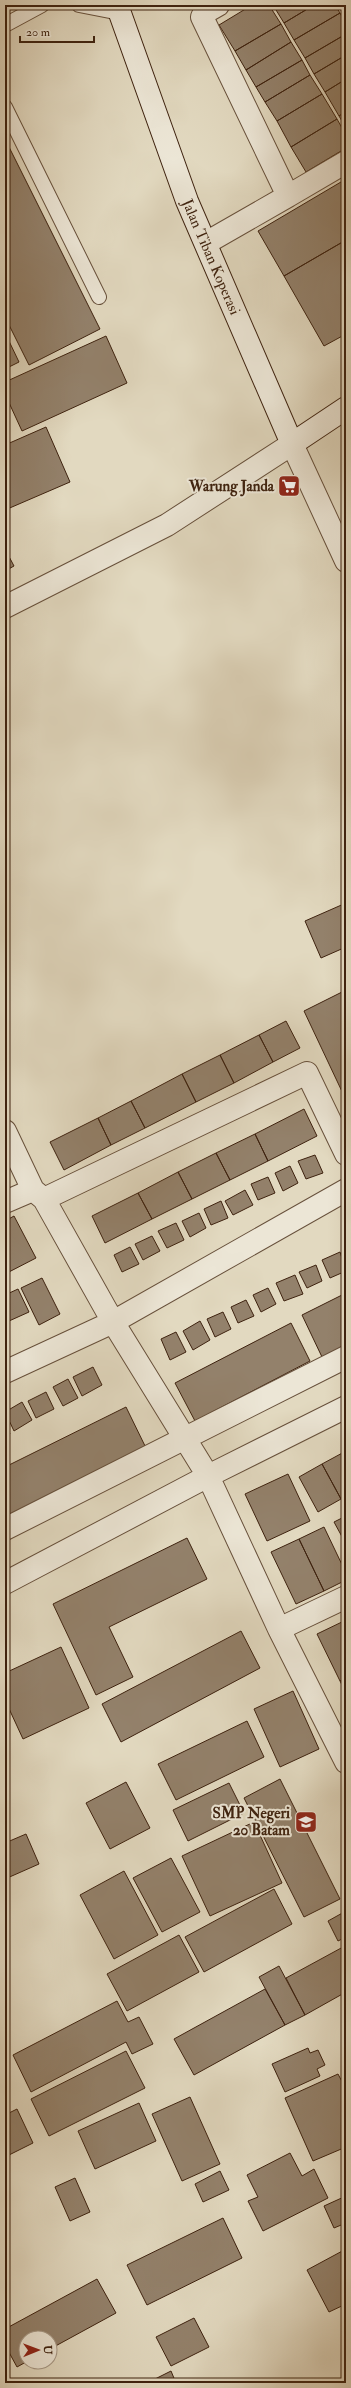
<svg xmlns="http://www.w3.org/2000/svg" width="351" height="2388" font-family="'IM FELL Double Pica',serif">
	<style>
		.building { fill: #93816b; stroke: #3e220f }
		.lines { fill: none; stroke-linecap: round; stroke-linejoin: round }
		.lane-casing { stroke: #67503b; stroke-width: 16 }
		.street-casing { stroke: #67503b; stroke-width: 24 }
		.secondary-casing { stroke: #3e220f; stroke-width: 24 }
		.lane { stroke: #ece6d6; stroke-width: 14 }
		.street { stroke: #ece6d6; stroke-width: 22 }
		.secondary { stroke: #ece6d6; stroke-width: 22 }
		.labels { text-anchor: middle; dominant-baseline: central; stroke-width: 4; stroke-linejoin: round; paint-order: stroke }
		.street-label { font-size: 15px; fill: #3e220f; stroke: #ece6d6 }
		.poi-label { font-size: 15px; font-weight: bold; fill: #3e220f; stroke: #ece6d6; text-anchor: end }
	</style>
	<rect width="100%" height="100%" fill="#e2d9c0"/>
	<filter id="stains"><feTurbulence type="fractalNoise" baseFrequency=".005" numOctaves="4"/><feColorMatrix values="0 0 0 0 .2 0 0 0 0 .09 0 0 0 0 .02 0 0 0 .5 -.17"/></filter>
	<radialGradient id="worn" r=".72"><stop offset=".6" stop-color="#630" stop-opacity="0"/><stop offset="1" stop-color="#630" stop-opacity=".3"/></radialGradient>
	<!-- building -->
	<path class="building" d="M252 5H269L281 24 235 51 219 25Z
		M273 5H314L284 23Z
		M314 5H335L340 13 294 40 284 23Z
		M340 13 346 24V34L305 58 294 40Z
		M281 24 291 42 246 70 235 51Z
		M346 34V55L314 74 305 58Z
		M291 42 302 60 256 87 246 70Z
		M346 55V79L325 92 314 74Z
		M302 60 310 75 265 102 256 87Z
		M310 75 322 94 277 121 265 102Z
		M346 79V111L339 116 325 92Z
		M322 94 337 119 291 147 277 121Z
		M346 111V128L339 116Z
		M337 119 346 135V148L306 172 291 147Z
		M5 139 100 329 29 365 5 317Z
		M346 179V240L284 276 258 231Z
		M346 240V334L324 346 284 276Z
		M106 336 127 383 22 431 5 394V382Z
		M8 339 19 362 5 369V340Z
		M46 427 70 482 5 510V445Z
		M5 549 14 566 5 571Z
		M346 903V947L321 958 305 921Z
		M346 990V1100L304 1011Z
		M286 1021 300 1048 273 1062 259 1035Z
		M259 1035 273 1062 234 1083 220 1055Z
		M220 1055 234 1083 196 1102 182 1074Z
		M182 1074 196 1102 145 1128 131 1101Z
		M131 1101 145 1128 111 1145 98 1118Z
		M304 1109 317 1136 268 1161 255 1134Z
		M98 1118 111 1145 64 1170 50 1142Z
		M255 1134 268 1161 230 1180 216 1153Z
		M216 1153 230 1180 192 1199 178 1172Z
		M315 1155 323 1173 306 1179 298 1161Z
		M290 1166 298 1183 283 1191 275 1173Z
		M178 1172 192 1199 152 1219 138 1193Z
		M268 1177 275 1193 258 1200 251 1184Z
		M245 1190 253 1205 233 1215 225 1201Z
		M138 1193 152 1219 105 1243 92 1216Z
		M221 1201 228 1218 211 1225 204 1209Z
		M199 1213 206 1228 190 1237 182 1221Z
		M14 1216 36 1258 5 1274V1221Z
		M176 1223 184 1240 167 1248 158 1231Z
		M152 1236 160 1251 143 1260 135 1244Z
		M130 1247 139 1264 122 1272 114 1255Z
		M340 1252 346 1271 330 1278 322 1260Z
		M316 1265 322 1281 307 1288 299 1272Z
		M295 1275 303 1294 284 1301 276 1283Z
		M42 1278 60 1314 39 1325 21 1288Z
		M268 1288 276 1304 261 1312 253 1295Z
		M18 1289 29 1312 9 1321 5 1312V1295Z
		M346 1293V1346L322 1357 302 1315Z
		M246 1300 254 1316 238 1323 231 1307Z
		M223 1312 231 1329 215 1337 207 1319Z
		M200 1321 210 1340 193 1350 183 1331Z
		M291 1323 310 1361 195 1421 175 1383Z
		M176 1332 186 1352 170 1360 161 1339Z
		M93 1367 102 1385 82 1396 73 1377Z
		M68 1379 78 1398 63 1406 53 1387Z
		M46 1392 54 1409 36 1418 28 1401Z
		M22 1402 32 1420 14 1431 5 1412Z
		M126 1407 147 1450 5 1519V1467Z
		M5 1424 10 1434 5 1436Z
		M346 1451V1496L341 1499 322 1464Z
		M322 1464 341 1499 318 1512 299 1477Z
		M288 1474 310 1521 267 1541 245 1494Z
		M346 1516V1544L334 1522Z
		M324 1527 346 1573V1580L324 1591 299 1539Z
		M187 1538 207 1579 109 1627 133 1677 96 1695 53 1604Z
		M299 1539 324 1591 296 1604 271 1552Z
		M346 1620V1678L340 1681 317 1634Z
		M241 1631 260 1668 121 1742 102 1704Z
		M61 1647 89 1708 23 1739 5 1700V1673Z
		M346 1678V1693L340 1681Z
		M293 1691 319 1749 280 1767 254 1709Z
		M247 1721 264 1757 176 1800 158 1764Z
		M280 1779 340 1899 304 1917 244 1798Z
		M126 1782 150 1828 110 1849 86 1803Z
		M229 1783 244 1813 188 1841 173 1810Z
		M254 1822 282 1883 210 1916 182 1856Z
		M26 1834 39 1864 5 1879V1843Z
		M171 1858 200 1912 162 1932 133 1878Z
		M124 1871 158 1935 114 1959 80 1895Z
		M274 1889 292 1924 204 1972 185 1937Z
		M346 1911V1937L338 1941 328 1921Z
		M179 1935 199 1972 127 2011 107 1974Z
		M343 1947 346 1952V1992L305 2015 286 1978Z
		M279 1966 305 2015 285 2025 259 1977Z
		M265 1989 285 2025 194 2075 174 2039Z
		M117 2001 128 2022 139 2017 153 2044 132 2054 126 2042 31 2092 13 2055Z
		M308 2048 310 2053 318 2050 325 2065 317 2069 320 2076 285 2092 272 2064Z
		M126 2051 145 2088 49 2136 31 2099Z
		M338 2074 346 2089V2147L313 2161 285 2098Z
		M190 2097 220 2164 182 2181 152 2114Z
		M139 2103 156 2141 95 2169 78 2131Z
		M17 2109 33 2143 5 2157V2115Z
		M290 2153 302 2176 314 2169 328 2198 263 2231 248 2201 258 2197 247 2175Z
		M220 2171 229 2190 203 2202 195 2184Z
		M75 2178 90 2212 70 2221 55 2187Z
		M346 2196V2223L334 2228 324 2206Z
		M223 2218 242 2258 147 2305 127 2265Z
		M346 2249V2304L329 2312 307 2270Z
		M97 2279 116 2313 50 2349V2338H26V2362L17 2367 5 2345V2329Z
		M194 2318 209 2347 171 2366 156 2337Z
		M171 2371 176 2383H157L155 2379Z"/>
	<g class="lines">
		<!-- lane casing -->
		<g class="lane-casing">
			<path id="lane" d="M79 5 120 13
				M5 25 42 5
				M5 107 99 297"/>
		</g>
		<!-- street casing -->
		<g class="street-casing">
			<path id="street" d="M288 196 346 162
				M206 243 288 196 202 17 204 13 218 5
				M5 607 167 525 292 444 346 561
				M5 1131 33 1190
				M44 1199 307 1073 346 1154
				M5 1202 33 1190 44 1199 113 1322 208 1476 279 1629 346 1762
				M5 1372 113 1322 346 1190
				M5 1529 346 1357
				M5 1583 212 1474 346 1407
				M279 1629 346 1597"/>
		</g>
		<!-- secondary casing -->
		<g class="secondary-casing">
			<g id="secondary">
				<path id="s1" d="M117 5 187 201 292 444 346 408"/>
			</g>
		</g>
		<!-- lane -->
		<use href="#lane" class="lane"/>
		<!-- street -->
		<use href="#street" class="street"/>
		<!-- secondary -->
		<use href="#secondary" class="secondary"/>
	</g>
	<!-- icons -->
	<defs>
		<g id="supermarket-square" transform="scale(1.15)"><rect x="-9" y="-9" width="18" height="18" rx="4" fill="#8f2418" stroke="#ece6d6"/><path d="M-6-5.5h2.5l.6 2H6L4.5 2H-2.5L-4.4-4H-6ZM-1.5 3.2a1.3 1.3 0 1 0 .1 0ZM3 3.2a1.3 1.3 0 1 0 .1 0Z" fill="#fff"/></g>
		<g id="school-square" transform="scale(1.15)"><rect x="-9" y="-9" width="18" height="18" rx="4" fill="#8f2418" stroke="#ece6d6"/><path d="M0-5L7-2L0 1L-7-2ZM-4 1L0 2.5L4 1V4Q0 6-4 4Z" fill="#fff"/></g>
	</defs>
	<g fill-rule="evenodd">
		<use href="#supermarket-square" x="289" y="486"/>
		<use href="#school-square" x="306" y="1822"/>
	</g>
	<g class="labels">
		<!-- street labels -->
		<g class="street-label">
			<text stroke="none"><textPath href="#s1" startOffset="269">Jalan Tiban Koperasi</textPath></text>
		</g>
		<!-- poi labels -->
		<g class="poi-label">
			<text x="274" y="486">Warung Janda</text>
			<text x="290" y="1813">SMP Negeri<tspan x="290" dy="17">20 Batam</tspan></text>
		</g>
	</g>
	<!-- margin -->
	<rect width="351" height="2388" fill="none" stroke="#e2d9c0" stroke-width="20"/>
	<rect x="6" y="6" width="339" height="2376" fill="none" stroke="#3e220f" stroke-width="2"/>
	<rect x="10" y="10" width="331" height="2368" fill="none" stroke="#3e220f"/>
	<!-- north arrow -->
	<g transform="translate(38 2350) rotate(89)"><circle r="19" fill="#ece6d6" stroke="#a69886"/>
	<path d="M0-3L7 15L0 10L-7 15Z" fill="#8f2418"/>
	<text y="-6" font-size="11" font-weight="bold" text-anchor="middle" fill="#3e220f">U</text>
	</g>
	<!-- scale -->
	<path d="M20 36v6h74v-6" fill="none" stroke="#3e220f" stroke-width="2"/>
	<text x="26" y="36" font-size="12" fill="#3e220f" stroke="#ece6d6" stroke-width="3" paint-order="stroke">20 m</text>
	<rect width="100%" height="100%" filter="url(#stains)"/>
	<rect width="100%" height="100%" fill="url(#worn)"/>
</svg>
